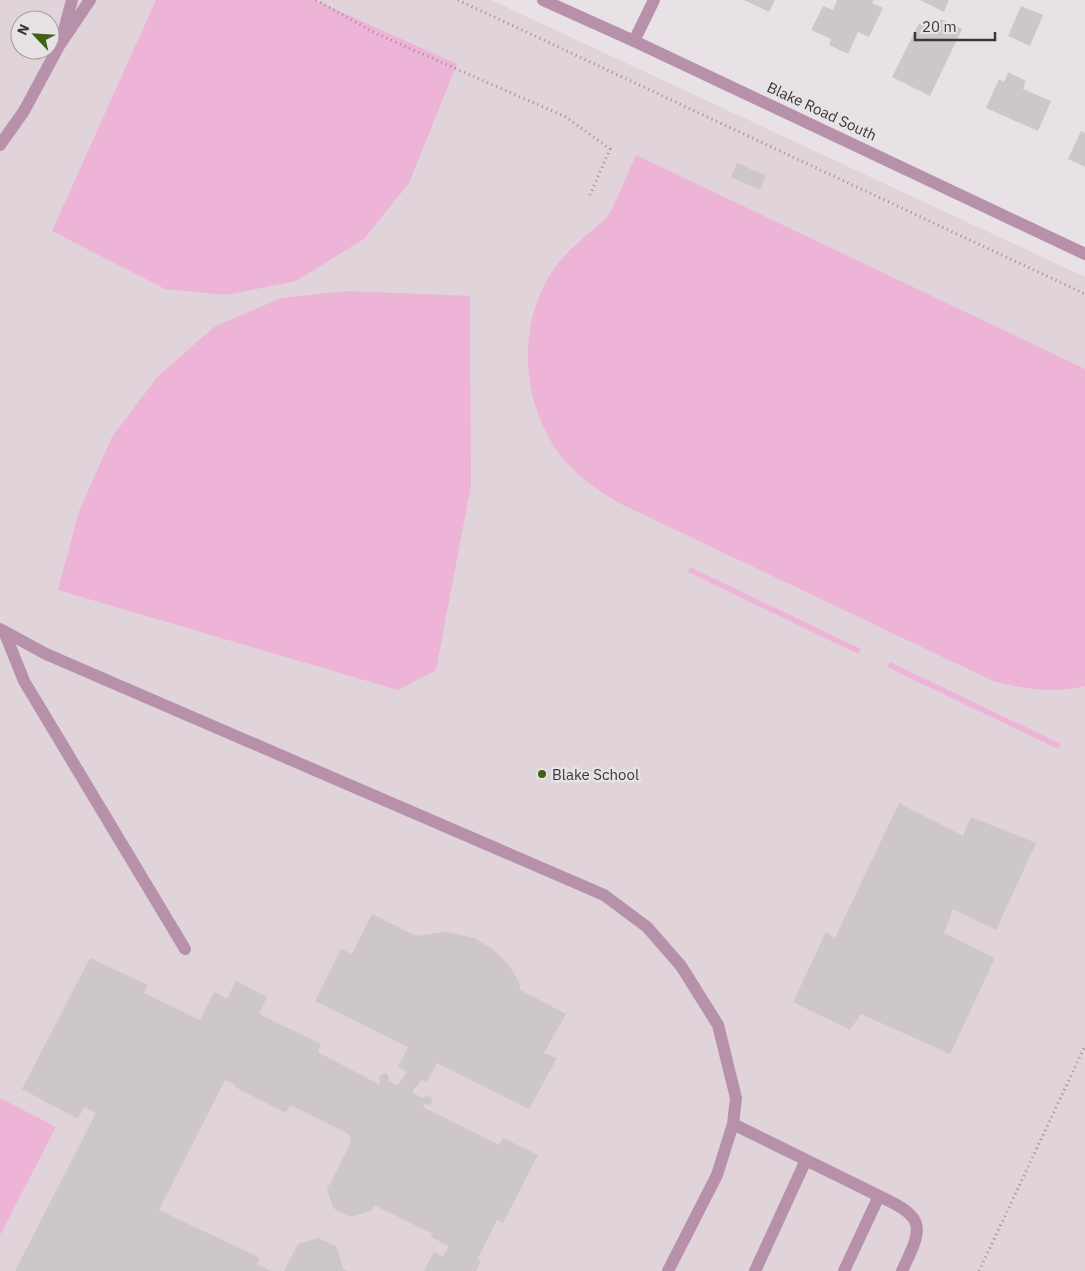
<svg xmlns="http://www.w3.org/2000/svg" width="1085" height="1271" font-family="'IBM Plex Sans',sans-serif">
	<style>
		.built { fill: #e0d3da; fill-rule: evenodd }
		.park { fill: #edb4d8 }
		.building { fill: #cdc7cb }
		.lines { fill: none; stroke-linecap: round; stroke-linejoin: round }
		.path { stroke: #959194; stroke-width: 3; stroke-dasharray: 1 4; stroke-linecap: butt }
		.service { stroke: #b791a9; stroke-width: 12 }
		.minor { stroke: #b791a9; stroke-width: 12 }
		.tertiary { stroke: #b791a9; stroke-width: 12 }
		.poi-dot { fill: #406116; stroke: #e8e2e6; stroke-width: 2 }
		.labels { text-anchor: middle; dominant-baseline: central; stroke-width: 5; stroke-linejoin: round; paint-order: stroke }
		.street-label { font-size: 15px; fill: #3a3839; stroke: #e8e2e6 }
		.poi-label { font-size: 15px; fill: #3a3839; stroke: #e8e2e6; text-anchor: start }
	</style>
	<rect width="100%" height="100%" fill="#e8e2e6"/>
	<!-- built -->
	<path class="built" d="M0 0H491L1085 277V1271H0ZM20 20H50V50H20Z"/>
	<!-- park -->
	<path class="park" d="M156 0H315L457 64 409 183 364 239 296 281 226 295 165 289 52 231Z
		M636 155 1085 369V686C1054 694 1023 689 993 681L619 503C599 491 580 478 565 461 522 409 515 330 551 273 566 250 586 237 605 219 614 210 629 169 636 155Z
		M346 291 470 296 471 485 436 670 398 690 58 590 79 511 112 437 158 376 214 327 281 298Z
		M690 567 861 649 858 654 688 572Z
		M890 662 1061 744 1058 749 887 667Z
		M0 1098 56 1127 0 1235Z"/>
	<!-- building -->
	<path class="building" d="M744 0H775L769 12Z
		M837 0H874L872 3 883 8 869 37 858 32 848 54 829 45 831 39 811 30 823 6 833 10Z
		M920 0H949L944 12Z
		M1021 6 1043 15 1030 46 1008 36Z
		M941 19 962 29 930 96 892 77 919 23 936 31Z
		M1008 72 1026 81 1023 89 1051 101 1038 131 986 108 999 79 1004 82Z
		M1081 131 1085 133V167L1068 159Z
		M737 163 766 176 760 190 731 177Z
		M899 803 963 836 971 817 1036 843 996 930 953 909 944 933 995 958 950 1054 861 1014 850 1030 793 1002 826 932 835 938Z
		M372 914 416 936 446 932 474 938 494 950 508 964 519 982 520 990 566 1014 544 1053 557 1058 529 1109 437 1063 427 1082 422 1080 414 1089 413 1093 423 1098 427 1095 432 1098 431 1105 424 1104 423 1107 499 1145 503 1138 538 1155 503 1223 497 1220 477 1260 481 1261 476 1271H424L434 1252 443 1257 449 1246 431 1237 433 1234 374 1205 371 1211 351 1217 333 1208 327 1189 351 1142 349 1134 290 1105 286 1113 235 1087 236 1085 225 1080 159 1210 260 1258 257 1264 271 1271H15L96 1113 84 1107 78 1119 22 1089 90 958 148 985 144 993 200 1020 214 992 227 999 236 981 267 997 259 1014 321 1044 318 1052 380 1085 379 1076 385 1073 388 1075 389 1081 398 1085 407 1072 398 1067 408 1047 315 1001 341 949 352 954Z
		M318 1238 337 1247 343 1269 348 1271H284L298 1244Z"/>
	<g class="lines">
		<!-- path -->
		<path class="path" d="M316 0 377 34 566 117 610 149 590 195
			M458 0 1085 294
			M979 1271 1085 1046"/>
		<!-- service -->
		<path class="service" d="M63 34 72 0
			M0 145 24 111 59 46 90 0
			M0 629 46 654 604 895 647 927 681 966 718 1025 736 1098 733 1124 717 1175 668 1271
			M4 631 24 681 185 949
			M733 1124 879 1196 844 1271
			M879 1196C927 1218 923 1227 902 1271
			M755 1271 806 1160"/>
		<!-- minor -->
		<path class="minor" d="M634 41 654 0"/>
		<!-- tertiary -->
		<path class="tertiary" d="M543 0 634 41 1085 254"/>
	</g>
	<!-- markers -->
	<circle class="poi-dot" cx="542" cy="774" r="5"/>
	<g class="labels">
		<!-- street labels -->
		<g class="street-label">
			<text transform="translate(822 111) rotate(25)">Blake Road South</text>
		</g>
		<!-- poi labels -->
		<g class="poi-label">
			<text x="552" y="774">Blake School</text>
		</g>
	</g>
	<!-- north arrow -->
	<g transform="translate(35 35) rotate(295)"><circle r="24" fill="#e8e2e6" stroke="#a29ea1"/>
	<path d="M0-4L9 19L0 12L-9 19Z" fill="#406116"/>
	<text y="-8" font-size="14" font-weight="bold" text-anchor="middle" fill="#3a3839">N</text>
	</g>
	<!-- scale -->
	<path d="M915 32v8h80v-8" fill="none" stroke="#3a3839" stroke-width="2.5"/>
	<text x="922" y="32" font-size="15" fill="#3a3839" stroke="#e8e2e6" stroke-width="4" paint-order="stroke">20 m</text>
</svg>
